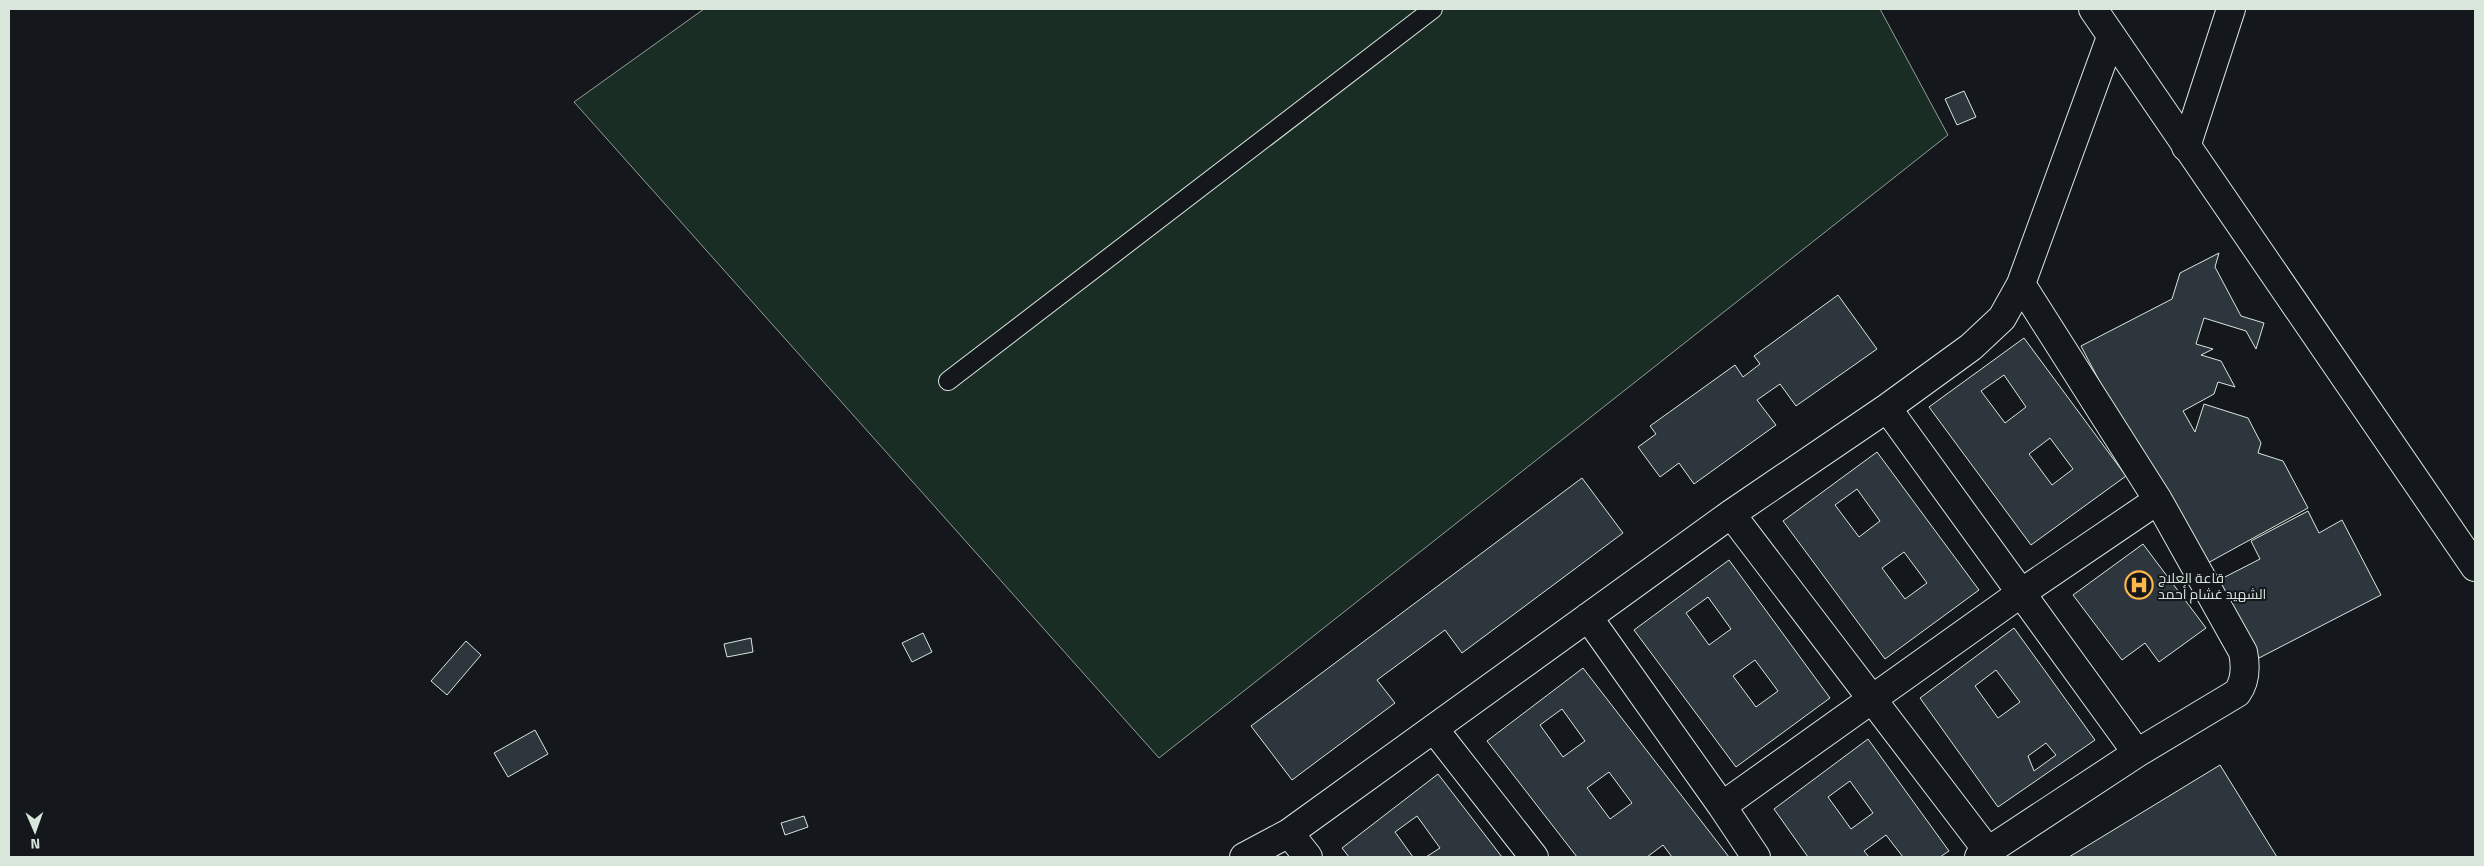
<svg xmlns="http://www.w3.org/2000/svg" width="2484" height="866" font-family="'Titillium Web',Cairo,sans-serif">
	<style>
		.green { fill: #1a2d24; stroke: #939e99 }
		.building { fill: #2c363c; stroke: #d8e6dc; fill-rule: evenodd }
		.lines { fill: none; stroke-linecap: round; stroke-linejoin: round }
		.lane-casing { stroke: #d8e6dc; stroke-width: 20 }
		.street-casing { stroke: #d8e6dc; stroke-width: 30 }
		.secondary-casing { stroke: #d8e6dc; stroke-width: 30 }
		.lane { stroke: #14181c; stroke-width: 18 }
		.street { stroke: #14181c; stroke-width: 28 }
		.secondary { stroke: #14181c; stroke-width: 28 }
		.labels { text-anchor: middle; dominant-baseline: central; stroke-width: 4; stroke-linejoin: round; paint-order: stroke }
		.poi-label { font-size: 14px; fill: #d8e6dc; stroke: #14181c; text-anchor: start }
	</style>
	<rect width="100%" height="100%" fill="#14181c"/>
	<!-- green -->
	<path class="green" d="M704 9H1880L1948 135 1159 758 574 102Z"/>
	<!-- building -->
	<path class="building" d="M1964 91 1976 117 1957 125 1945 99Z
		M2219 253 2215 267 2241 316 2264 323 2256 349 2246 331 2204 318 2196 344 2213 349 2201 355 2221 361 2235 387 2218 382 2214 394 2183 411 2195 432 2204 404 2248 418 2261 443 2258 453 2283 461 2308 508 2195 570 2141 466 2144 453 2136 451 2081 346 2172 299 2180 273Z
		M1838 295 1877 349 1796 406 1780 384 1757 400 1776 425 1694 484 1679 463 1660 477 1638 447 1656 434 1650 426 1735 365 1743 377 1760 364 1754 356Z
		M2024 338 2126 476 2031 545 1929 407ZM2004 375 2026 407 2005 423 1981 391ZM2050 438 2073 469 2052 485 2029 454Z
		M1877 452 1979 590 1885 659 1783 521ZM1857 489 1880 521 1859 537 1835 505ZM1904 552 1927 583 1905 599 1882 568Z
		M1582 478 1623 533 1462 653 1445 630 1377 680 1395 703 1292 780 1251 726Z
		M2308 511 2319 533 2342 520 2381 595 2259 658 2219 580 2260 559 2251 541Z
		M2143 544 2206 628 2159 662 2145 643 2122 660 2073 595Z
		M1729 560 1830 698 1736 767 1634 630ZM1708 597 1731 629 1709 645 1686 613ZM1755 660 1778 691 1756 707 1733 676Z
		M2014 628 2095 740 1998 807 1920 698ZM1996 670 2020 702 1998 718 1975 686ZM2046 743 2056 755 2034 771 2028 756Z
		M923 633 932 652 912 662 902 643Z
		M751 638 753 652 727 657 724 644Z
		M466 641 481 655 447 695 431 681Z
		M1583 668 1729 857H1672L1663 845 1647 857H1577L1487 741ZM1562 709 1585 741 1563 757 1540 725ZM1609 772 1632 803 1610 819 1587 788Z
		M535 730 548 754 508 777 494 753Z
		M1868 739 1949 851 1940 857H1903L1886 835 1864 851 1869 857H1808L1774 809ZM1850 781 1873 813 1851 829 1828 797Z
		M2220 765 2277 857H2069Z
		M1438 774 1502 857H1426L1440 848 1417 816 1395 832 1413 857H1349L1342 848Z
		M804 816 808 827 785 835 781 823Z"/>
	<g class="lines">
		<!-- lane casing -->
		<g class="lane-casing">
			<path id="lane" d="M948 381 1433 9"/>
		</g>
		<!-- street casing -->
		<g class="street-casing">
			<path id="street" d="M2186 147 2231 9
				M1887 408 2137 753
				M1731 514 1987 850
				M1588 617 1722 806 1756 857
				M1434 729 1534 857
				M1722 806 2021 593 2158 500
				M1244 857 1289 833
				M1308 857 1289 833 1731 514 1887 408 1971 347 2002 318 2021 284 2111 37
				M1979 857 2137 753 2237 693C2246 681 2246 667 2243 652L2158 500 2021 284"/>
		</g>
		<!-- secondary casing -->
		<g class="secondary-casing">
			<path id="secondary" d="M2093 9 2475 567"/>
		</g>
		<!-- lane -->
		<use href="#lane" class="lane"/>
		<!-- street -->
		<use href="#street" class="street"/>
		<!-- secondary -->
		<use href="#secondary" class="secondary"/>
	</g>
	<!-- icons -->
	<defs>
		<g id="hospital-ring" transform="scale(1.4375)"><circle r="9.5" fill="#14181c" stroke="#ffb74d" stroke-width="1.5"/><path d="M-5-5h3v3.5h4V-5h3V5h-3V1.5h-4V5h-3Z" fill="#ffb74d"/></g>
	</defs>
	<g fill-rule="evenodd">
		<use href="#hospital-ring" x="2139" y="585"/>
	</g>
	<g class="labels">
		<!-- poi labels -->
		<g class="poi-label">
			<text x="2158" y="577">قاعة العلاج<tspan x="2158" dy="16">الشهيد غشام أحمد</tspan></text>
		</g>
	</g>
	<!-- border -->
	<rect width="2484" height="866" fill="none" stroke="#d8e6dc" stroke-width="20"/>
	<!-- north arrow -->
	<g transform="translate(35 831) rotate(178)" stroke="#14181c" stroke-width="4" paint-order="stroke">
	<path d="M0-4L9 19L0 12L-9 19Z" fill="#d8e6dc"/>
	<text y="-8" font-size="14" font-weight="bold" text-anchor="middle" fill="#d8e6dc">N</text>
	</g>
</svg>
